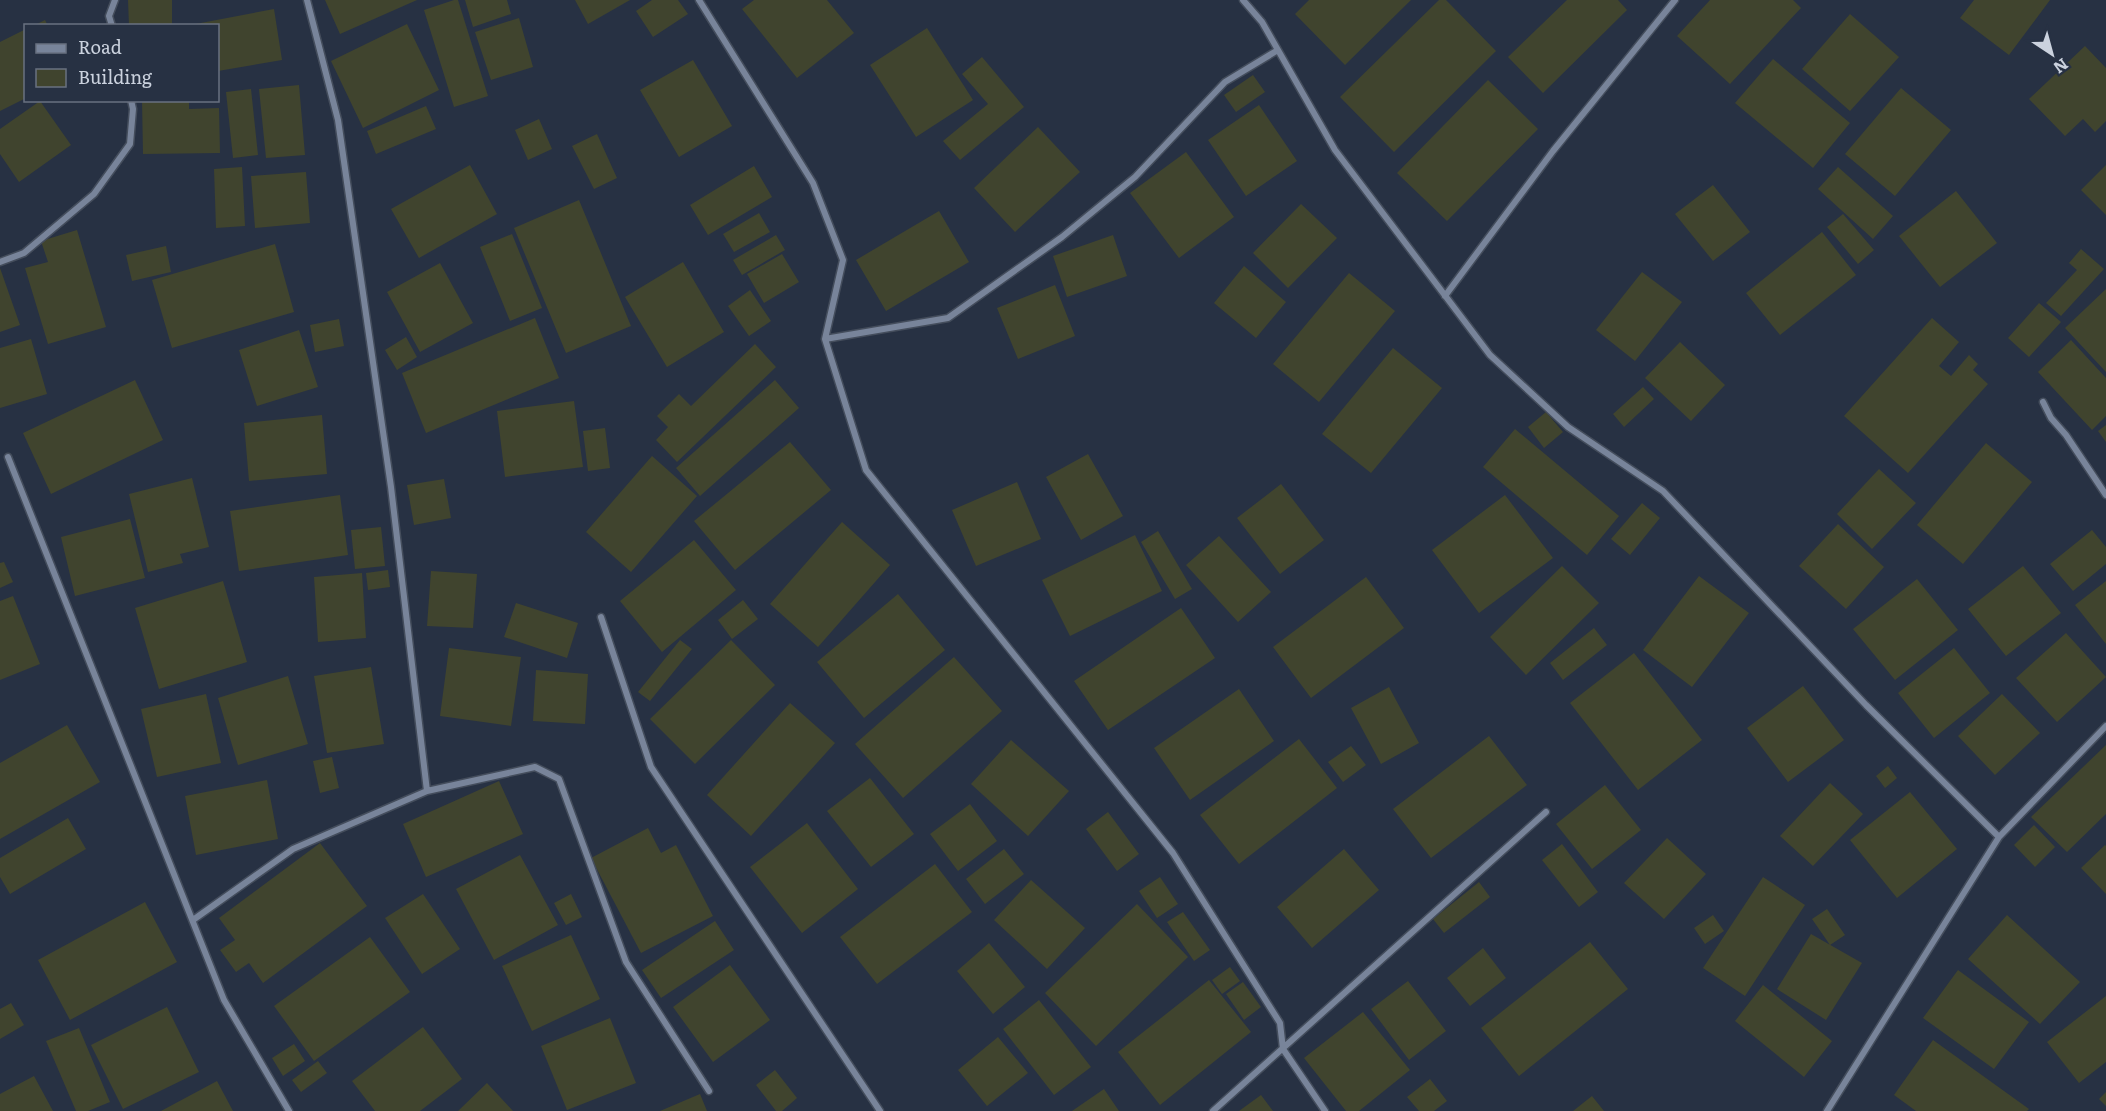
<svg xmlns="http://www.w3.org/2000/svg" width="2106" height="1111" font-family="Literata,serif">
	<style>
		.building { fill: #40442e }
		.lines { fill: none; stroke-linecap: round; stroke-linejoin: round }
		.minor-casing { stroke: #444d5c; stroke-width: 9 }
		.minor { stroke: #78849a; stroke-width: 6 }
	</style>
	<rect width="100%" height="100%" fill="#273143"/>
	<!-- building -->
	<path class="building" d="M128 0H172V26H129Z
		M325 0H417L340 34Z
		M454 0H458L488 96 454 107 424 10Z
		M465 0H507L511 14 473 27Z
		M575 0H630L588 24Z
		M652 0H678L688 14 653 37 636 11Z
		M754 0H827L854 33 797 78 742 9Z
		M1309 0H1411L1345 65 1295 14Z
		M1439 0H1446L1496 51 1394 152 1340 97Z
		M1567 0H1618L1627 10 1543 93 1508 57Z
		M1710 0H1793L1801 8 1730 84 1677 36Z
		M1974 0H2050L2009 55 1960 18Z
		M274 9 282 60 218 71V26H185Z
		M1850 14 1899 57 1850 111 1802 69Z
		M519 18 533 67 491 80 475 32Z
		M45 20 48 26H33Z
		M407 24 439 90 363 128 331 61Z
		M927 28 973 100 916 137 870 65Z
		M26 29V98L0 111V42Z
		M2085 46 2106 68V121L2095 132 2083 119 2065 136 2029 99Z
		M982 57 1024 107 960 160 943 141 988 104 962 74Z
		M1773 59 1850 123 1813 168 1735 103Z
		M693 60 732 126 679 157 640 90Z
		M1253 75 1265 92 1236 112 1224 95Z
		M1488 80 1538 129 1447 221 1397 173Z
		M299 85 305 155 266 158 259 89Z
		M1901 88 1951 130 1895 196 1845 154Z
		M251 89 258 155 233 158 226 92Z
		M142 100H189V109L219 108 220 153 143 154Z
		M40 101 71 145 19 182 0 154V129Z
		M1259 105 1297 161 1246 196 1208 140Z
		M426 106 436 129 376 154 367 131Z
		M539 119 552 149 528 160 515 130Z
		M1038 127 1080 172 1015 232 974 188Z
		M597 134 617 178 594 189 572 146Z
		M1186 152 1234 217 1179 258 1130 193Z
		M470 165 497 214 419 258 391 209Z
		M2106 165V215L2081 190Z
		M754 166 772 197 708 235 690 205Z
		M242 167 245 226 216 228 214 169Z
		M1838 167 1893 216 1873 239 1818 189Z
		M306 172 310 223 255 228 251 176Z
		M1713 185 1750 232 1713 261 1675 214Z
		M1956 191 1997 243 1940 287 1899 236Z
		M579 200 631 326 566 353 514 228Z
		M1301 204 1337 238 1288 288 1253 253Z
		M939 211 969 262 886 311 856 260Z
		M759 213 770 232 734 252 723 234Z
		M1843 214 1874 250 1858 264 1827 227Z
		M77 230 106 327 48 344 25 268 48 262 41 241Z
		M1822 232 1856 275 1780 335 1746 293Z
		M512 234 542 308 510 321 480 247Z
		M776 235 785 250 742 275 733 260Z
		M1113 235 1127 276 1067 297 1053 256Z
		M275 244 294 312 172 348 152 280Z
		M166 246 171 272 132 281 126 255Z
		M2081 249 2104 269 2061 316 2046 303 2077 270 2069 263Z
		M782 254 799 282 764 303 747 274Z
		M683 262 724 332 667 367 625 297Z
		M440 263 473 323 420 352 387 292Z
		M1244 266 1286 302 1256 338 1214 303Z
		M0 268 20 325 0 332Z
		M1642 272 1682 302 1635 361 1596 330Z
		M1349 273 1395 311 1319 402 1273 364Z
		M1055 285 1075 336 1018 359 997 308Z
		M2106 289V372L2065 328Z
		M750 290 771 321 749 336 728 306Z
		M2039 303 2061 322 2029 357 2008 338Z
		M535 318 559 378 426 433 402 373Z
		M1932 318 1959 342 1939 366 1951 376 1969 355 1978 364 1973 370 1988 384 1908 473 1844 416Z
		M339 319 344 346 315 352 310 325Z
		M299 330 318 387 257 406 239 350Z
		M406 337 417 357 397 370 385 350Z
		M31 339 47 394 0 408V348Z
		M2071 340 2106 378V416L2092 430 2038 372Z
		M1680 342 1725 385 1691 421 1645 378Z
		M755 344 776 367 677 462 656 440 668 427 657 416 679 394 691 406Z
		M1393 348 1442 388 1371 473 1322 434Z
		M135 380 163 440 51 494 23 433Z
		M775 380 799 408 700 496 676 468Z
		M1643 387 1654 399 1624 427 1613 414Z
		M574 401 583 467 505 477 497 411Z
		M1546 412 1563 432 1544 448 1528 427Z
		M322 415 327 474 249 481 244 423Z
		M2106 425V442L2098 431Z
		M605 428 610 468 588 471 583 431Z
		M1515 429 1619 516 1587 555 1483 467Z
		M790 442 831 490 735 570 694 521Z
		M1986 443 2032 482 1963 564 1917 525Z
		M1088 454 1123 516 1081 540 1046 477Z
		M652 456 697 496 631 572 586 532Z
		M1879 469 1916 503 1872 549 1837 514Z
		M192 478 209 547 180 554 183 563 148 572 129 494Z
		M444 479 451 518 414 525 407 485Z
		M1017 482 1041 539 976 566 952 510Z
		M1281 484 1324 540 1280 574 1237 518Z
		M340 495 348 555 239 571 230 511Z
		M1505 495 1553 558 1479 613 1432 550Z
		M1642 503 1660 518 1630 555 1611 539Z
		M130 519 145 578 75 596 61 537Z
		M842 522 890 565 818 647 770 604Z
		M1838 524 1884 567 1846 609 1799 566Z
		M381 527 385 566 355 569 351 530Z
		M2092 530 2106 547V564L2073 591 2050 564Z
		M1158 531 1192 589 1175 599 1141 542Z
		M1135 535 1162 591 1070 636 1042 580Z
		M1219 536 1271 592 1238 622 1186 565Z
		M694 540 736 590 662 652 620 601Z
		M4 562 13 582 0 588V563Z
		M1562 566 1599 603 1526 675 1490 637Z
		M2023 566 2061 613 2006 656 1968 609Z
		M388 570 390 587 368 590 366 573Z
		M431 571 477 574 473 628 427 626Z
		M362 573 366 638 318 642 314 577Z
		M1699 576 1749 613 1692 687 1643 650Z
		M1366 577 1404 628 1311 698 1273 647Z
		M1917 579 1958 630 1895 680 1853 629Z
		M223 581 247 662 159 689 135 608Z
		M2106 581V644L2075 605Z
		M898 594 945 650 864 718 817 662Z
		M13 596 40 664 0 680V601Z
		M743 600 758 619 732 639 718 620Z
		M516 603 578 623 567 658 504 637Z
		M1181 608 1215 658 1108 730 1074 681Z
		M1594 628 1607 645 1563 680 1550 663Z
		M2066 633 2106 677 2057 722 2016 678Z
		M680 640 692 649 650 701 638 692Z
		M731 640 775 685 695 764 650 719Z
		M449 648 521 657 511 726 440 716Z
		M1954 648 1990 693 1934 738 1898 693Z
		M1634 653 1702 740 1638 790 1570 703Z
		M954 657 1002 711 903 798 855 744Z
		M371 667 384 744 327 753 314 676Z
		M536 670 588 674 585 724 533 721Z
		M288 676 308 744 238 765 218 698Z
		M1803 686 1844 740 1788 782 1747 728Z
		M1389 687 1419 743 1381 764 1351 708Z
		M1239 689 1274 741 1190 800 1154 748Z
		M206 694 221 763 157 777 141 709Z
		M2002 694 2040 733 1995 775 1958 736Z
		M790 703 835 743 751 836 707 795Z
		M67 725 100 782 0 839V763Z
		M1489 736 1527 785 1431 858 1393 809Z
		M1299 739 1337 788 1239 864 1200 815Z
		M1011 740 1069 791 1028 836 971 784Z
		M2106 745V814L2067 852 2031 817Z
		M1351 746 1366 765 1343 782 1328 762Z
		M332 757 339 788 320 793 313 761Z
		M1888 766 1897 778 1885 788 1876 776Z
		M870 778 914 834 871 867 827 811Z
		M267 780 278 839 196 855 185 796Z
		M499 781 523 834 426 877 403 824Z
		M1830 783 1863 814 1813 866 1780 836Z
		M1605 785 1641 830 1592 869 1556 824Z
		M1910 792 1957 849 1897 898 1850 840Z
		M970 804 997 841 958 871 930 834Z
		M1108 812 1139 854 1117 871 1086 829Z
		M68 818 86 849 10 894 0 877V858Z
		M807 823 858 889 802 933 750 867Z
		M2034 825 2055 847 2035 867 2014 845Z
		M648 828 661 853 676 845 713 916 641 953 591 858Z
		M1667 838 1706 874 1664 919 1624 883Z
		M320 843 367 906 263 983 249 963 236 972 220 950 235 940 219 918Z
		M1562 844 1598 892 1579 907 1542 860Z
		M2105 845 2106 846V894L2081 868Z
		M1004 849 1024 874 985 904 966 879Z
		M1344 849 1379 890 1312 948 1277 907Z
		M520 855 558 925 494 960 456 889Z
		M935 864 972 912 877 984 840 937Z
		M1160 877 1178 904 1157 918 1139 891Z
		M1763 877 1805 905 1745 996 1703 968Z
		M1031 880 1085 928 1047 969 994 920Z
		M1479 882 1490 897 1444 933 1433 919Z
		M423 894 460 949 422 974 385 918Z
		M571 894 582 917 566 925 554 903Z
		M145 902 177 962 70 1020 38 960Z
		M1137 904 1188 957 1096 1046 1045 993Z
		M1827 909 1845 935 1830 945 1812 919Z
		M1183 912 1210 950 1194 961 1167 922Z
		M1713 915 1724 931 1705 944 1694 928Z
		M2007 915 2080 982 2040 1024 1968 959Z
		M715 921 734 950 661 998 642 970Z
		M1811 934 1862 963 1826 1020 1777 989Z
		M571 935 600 999 532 1031 502 966Z
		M370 937 410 992 314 1061 274 1006Z
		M1590 942 1628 989 1519 1076 1481 1028Z
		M989 943 1025 987 993 1014 957 971Z
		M1483 948 1506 978 1470 1006 1447 978Z
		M730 965 770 1020 713 1062 673 1007Z
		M1230 967 1240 981 1222 994 1212 980Z
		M1958 970 2029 1022 1994 1069 1923 1018Z
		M1209 980 1251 1032 1160 1105 1118 1052Z
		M1408 981 1446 1031 1409 1060 1371 1009Z
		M1243 982 1261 1007 1244 1020 1226 994Z
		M1763 985 1832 1041 1804 1077 1735 1021Z
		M2106 996V1062L2079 1083 2047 1042Z
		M1039 1000 1091 1067 1054 1095 1003 1029Z
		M11 1003 24 1025 0 1039V1009Z
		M167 1007 199 1072 123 1109 91 1045Z
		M1363 1012 1410 1070 1359 1111H1346L1304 1058Z
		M610 1018 636 1083 567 1110 541 1046Z
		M423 1027 462 1079 420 1111H375L352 1081Z
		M79 1028 110 1102 88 1111H76L46 1041Z
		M998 1037 1028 1073 987 1106 958 1070Z
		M1933 1040 2029 1109 2027 1111H1916L1894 1095Z
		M294 1044 305 1061 283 1076 272 1058Z
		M318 1061 327 1073 301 1092 292 1080Z
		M775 1070 797 1098 782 1111H776L756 1085Z
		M34 1076 53 1111H0V1094Z
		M1430 1079 1447 1101 1434 1111H1419L1407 1097Z
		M217 1081 233 1111H161Z
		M487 1083 513 1111H458Z
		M1104 1089 1119 1111H1072Z
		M2106 1092V1106L2099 1099Z
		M700 1094 707 1111H660Z
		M1261 1095 1273 1111H1239Z
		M1592 1096 1604 1111H1573Z"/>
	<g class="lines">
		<!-- minor casing -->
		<g class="minor-casing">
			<path id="minor" d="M307 0 338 120 391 487 427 791
				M699 0 813 183 843 260 825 339 866 470 1173 853 1280 1023 1283 1049 1325 1111
				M1243 0 1262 22 1335 150 1490 355 1568 427 1663 491 1866 705 1999 837
				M112 26 109 16 115 0
				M0 262 24 253 94 194 130 144 133 109 131 100
				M1445 296 1553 151 1675 0
				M825 339 948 318 1062 237 1135 177 1225 82 1278 50
				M2043 402 2051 418 2066 435 2106 495
				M8 457 224 1000 289 1111
				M601 617 651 767 880 1111
				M193 920 293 849 427 791 535 767 559 779 626 962 709 1091
				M1213 1111 1546 812
				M1827 1111 1999 837 2106 726"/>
		</g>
		<!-- minor -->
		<use href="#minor" class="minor"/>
	</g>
	<!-- legend -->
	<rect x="24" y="24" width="195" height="78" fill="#273143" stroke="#697181" stroke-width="1.5"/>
	<rect x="36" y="44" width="30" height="9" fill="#78849a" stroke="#697181" stroke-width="1.5"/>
	<text x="78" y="54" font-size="18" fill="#cbd2de">Road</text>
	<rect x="36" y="69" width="30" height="18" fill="#40442e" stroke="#697181" stroke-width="1.5"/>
	<text x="78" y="84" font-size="18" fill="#cbd2de">Building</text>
	<!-- north arrow -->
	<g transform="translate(2052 54) rotate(144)" stroke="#273143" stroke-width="4.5" paint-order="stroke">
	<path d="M0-4.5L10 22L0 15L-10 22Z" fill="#cbd2de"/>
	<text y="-9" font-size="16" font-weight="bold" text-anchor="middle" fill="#cbd2de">N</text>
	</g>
</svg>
